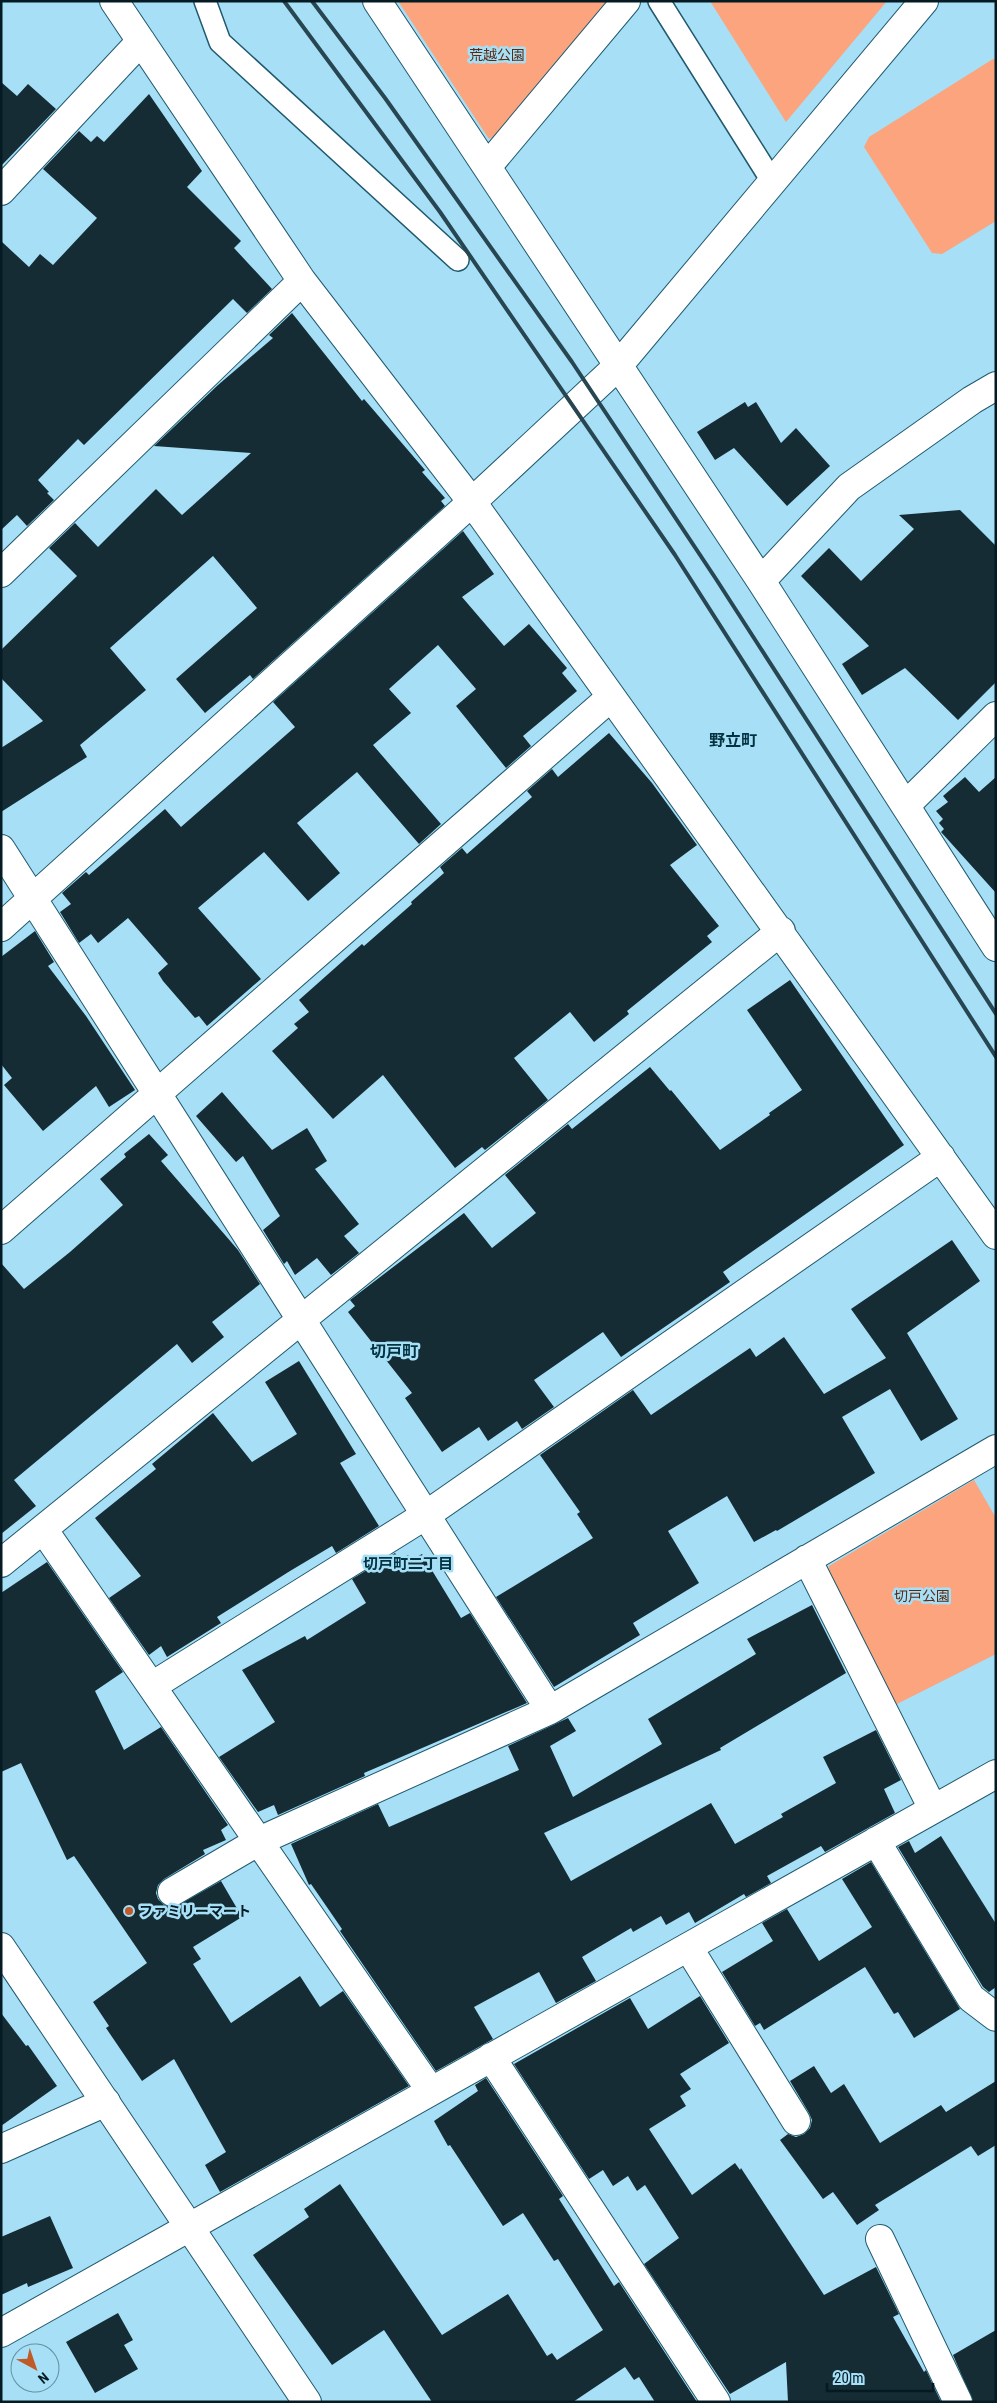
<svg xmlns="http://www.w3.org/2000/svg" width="997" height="2403" font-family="'Roboto Condensed','Noto Sans JP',sans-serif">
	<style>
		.green { fill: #fba47d }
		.building { fill: #152c35 }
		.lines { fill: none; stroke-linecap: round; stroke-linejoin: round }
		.lane-casing { stroke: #215a6e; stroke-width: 24 }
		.street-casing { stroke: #215a6e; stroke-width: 30 }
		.secondary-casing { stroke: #215a6e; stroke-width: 30 }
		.lane { stroke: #fff; stroke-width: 21 }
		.street { stroke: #fff; stroke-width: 28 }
		.secondary { stroke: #fff; stroke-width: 28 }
		.rail { stroke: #274651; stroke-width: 4 }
		.poi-dot { fill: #c05b29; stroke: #a6dff6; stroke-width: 2 }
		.labels { text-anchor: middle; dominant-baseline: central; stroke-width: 5; stroke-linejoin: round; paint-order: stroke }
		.park-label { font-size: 14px; fill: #592912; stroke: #a6dff6 }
		.poi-label { font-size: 14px; font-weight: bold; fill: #041b23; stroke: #a6dff6; text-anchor: start }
		.neighbourhood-label { font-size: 15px; font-weight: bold; fill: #023140; stroke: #a6dff6 }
		.quarter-label { font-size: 16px; font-weight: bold; fill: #023140; stroke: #a6dff6 }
	</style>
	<rect width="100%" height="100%" fill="#a6dff6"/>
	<!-- green -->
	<path class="green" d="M398 1H612L504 130 489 139Z
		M710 1H887L786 122Z
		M993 59 996 60V221L942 254 932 253 864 147 869 137Z
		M974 1480 996 1518V1654L895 1705 828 1575 829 1566Z"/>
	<!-- building -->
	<path class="building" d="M1 82 17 96 28 84 56 109 1 166Z
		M149 94 202 171 187 187 241 241 234 248 272 289 247 313 233 299 84 445 78 439 38 480 49 492 47 493 54 500 27 526 17 515 1 530V241L29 267 40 254 53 265 97 218 43 169 79 131 91 142 97 136 104 142Z
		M292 313 362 401 364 399 425 470 422 472 445 498 441 501 445 506 253 679 250 675 205 713 176 679 257 608 213 556 110 648 146 690 80 745 87 757 1 812V748L43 721 1 678V650L77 576 49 548 75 523 98 547 156 489 182 515 251 453 154 446 218 385 273 338 269 335Z
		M745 402 748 407 756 402 781 443 796 428 830 466 787 506 734 448 715 460 697 432Z
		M960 510 996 546V682L958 720 905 668 862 695 842 664 869 646 801 576 829 548 861 581 914 529 899 515Z
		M463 531 494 574 462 597 504 646 529 624 567 668 562 673 577 691 523 736 531 746 506 768 456 706 476 689 438 645 389 689 411 713 373 745 441 824 419 844 357 772 297 823 340 873 308 901 264 852 198 908 261 979 207 1026 199 1016 195 1018 163 981 158 973 168 964 128 918 98 943 91 934 79 943 60 912 71 904 62 893 86 872 89 875 165 809 181 827 295 727 273 702Z
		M609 733 652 783 697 845 670 865 719 926 707 936 712 942 627 1011 629 1014 594 1042 570 1012 514 1058 548 1100 485 1150 482 1147 455 1168 383 1075 333 1119 272 1051 298 1028 294 1024 309 1012 299 1000 362 944 364 946 412 904 411 902 444 873 440 867 462 848 467 854 532 797 527 791 552 769 558 777Z
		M965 777 979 792 996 777V893L941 832 944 829 939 823 943 819 936 811 948 802 943 796Z
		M35 931 54 962 48 966 86 1016 135 1090 109 1107 96 1086 43 1131 4 1085 12 1078 1 1064V957Z
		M790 980 904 1145 723 1272 730 1282 621 1357 603 1332 534 1380 554 1407 522 1429 517 1421 488 1441 479 1427 442 1452 405 1398 412 1393 348 1312 355 1306 350 1300 464 1213 492 1248 536 1213 505 1175 568 1124 572 1129 650 1067 670 1091 671 1090 720 1150 770 1115 769 1113 802 1090 747 1010Z
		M222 1092 272 1150 307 1128 327 1161 315 1169 359 1224 344 1236 359 1253 331 1275 317 1258 295 1275 287 1261 284 1264 263 1230 280 1216 243 1156 236 1162 196 1116Z
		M149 1134 168 1155 161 1161 238 1250 260 1284 212 1322 224 1337 192 1363 177 1344 14 1480 36 1506 1 1534V1263L24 1289 70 1252 123 1205 100 1179 126 1157 124 1154Z
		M952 1240 980 1281 907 1333 958 1419 921 1441 890 1389 842 1417 875 1473 777 1531 776 1530 754 1542 727 1496 668 1531 699 1583 633 1623 640 1635 554 1687 496 1597 593 1538 577 1514 580 1512 540 1455 633 1390 651 1415 750 1348 756 1357 784 1337 824 1394 886 1358 851 1309Z
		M299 1361 356 1454 340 1463 379 1526 336 1553 332 1546 290 1571 217 1617 221 1623 167 1657 161 1646 149 1655 109 1598 141 1576 95 1518 156 1469 152 1464 213 1413 252 1462 297 1434 265 1382Z
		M395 1553 400 1560 408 1555 411 1560 422 1554 461 1618 470 1613 527 1703 364 1773 365 1776 278 1815 274 1805 258 1812 219 1757 275 1722 242 1670 305 1636 307 1640 366 1603 352 1579Z
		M47 1562 123 1672 95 1691 124 1750 161 1727 228 1825 221 1830 226 1840 203 1850 205 1854 164 1879 158 1885 156 1893 158 1899 164 1905 173 1908 221 1881 242 1917 193 1947 201 1959 193 1964 231 2023 300 1976 320 2007 343 1991 409 2086 220 2192 205 2165 226 2152 174 2059 142 2081 106 2028 109 2026 93 2002 147 1963 74 1856 67 1860 21 1763 1 1772V1593Z
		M812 1605 846 1673 720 1748 721 1750 544 1833 571 1881 711 1803 735 1844 783 1817 781 1814 836 1783 823 1757 876 1730 901 1780 884 1789 895 1813 825 1852 821 1846 767 1876 771 1883 746 1897 744 1894 695 1923 689 1912 666 1925 661 1916 633 1932 631 1928 582 1957 596 1981 556 2003 539 1972 474 2007 493 2039 436 2071 340 1931 342 1929 311 1884 309 1885 291 1844 378 1804 389 1827 519 1770 508 1746 568 1718 576 1731 550 1746 573 1797 662 1744 648 1719 756 1654 747 1639Z
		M941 1836 996 1924V1987L989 1992 983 1987 898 1847 909 1841 915 1853Z
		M871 1862 960 2009 914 2038 898 2012 894 2014 865 1967 764 2030 760 2023 755 2026 722 1972 773 1941 762 1923 787 1909 819 1961 872 1927 842 1879Z
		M700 1996 729 2043 680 2074 691 2089 680 2096 686 2106 649 2129 692 2195 735 2163 740 2170 741 2168 824 2295 876 2267 899 2314 893 2317 924 2372 926 2370 941 2402H788L786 2362 730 2394 644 2264 679 2238 645 2185 637 2191 628 2176 613 2186 603 2170 589 2179 514 2064 630 1998 648 2029Z
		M1 2013 26 2046 28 2045 57 2086 1 2126Z
		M814 2066 831 2093 844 2084 880 2143 941 2105 946 2112 996 2081V2145L978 2156 971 2146 875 2205 879 2210 857 2225 833 2192 823 2199 780 2140 788 2134 796 2137 804 2134 810 2128 812 2120 809 2113 790 2081Z
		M486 2078 563 2196 559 2199 614 2286 619 2282 697 2402H655L639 2377 634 2380 625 2367 573 2402H432L384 2330 332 2365 253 2255 309 2217 304 2209 340 2184 442 2335 508 2294 547 2356 552 2353 557 2360 603 2330 558 2259 554 2261 523 2213 503 2226 450 2145 448 2146 434 2121 478 2091 475 2085Z
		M50 2216 73 2268 28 2287 27 2283 1 2295V2237Z
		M118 2313 133 2340 124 2345 138 2369 95 2393 66 2342Z
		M996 2330V2402H973L953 2355Z"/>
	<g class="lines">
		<!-- lane casing -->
		<g class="lane-casing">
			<path id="lane" d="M205 1 220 42 458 260
				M659 1 772 181"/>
		</g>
		<!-- street casing -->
		<g class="street-casing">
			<path id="street" d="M114 1 302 281 472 502 996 1235
				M377 1 761 581 996 947
				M487 167 626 1
				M1 191 141 41
				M1 573 302 281
				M761 581 849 487 972 400 996 386
				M906 805 996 716
				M1 849 550 1710
				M1 927 472 502 618 366 924 1
				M1 1230 611 697
				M43 1529 431 2091
				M807 1559 933 1809
				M1 1563 781 931
				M152 1686 426 1515 941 1157
				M876 1841 971 1998 996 2017
				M172 1892 259 1841 550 1710 996 1449
				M688 1947 796 2121
				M491 2057 716 2402
				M1 2149 106 2102
				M880 2239 958 2402
				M1 2333 996 1774"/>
		</g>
		<!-- secondary casing -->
		<g class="secondary-casing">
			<path id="secondary" d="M1 1947 307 2402"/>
		</g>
		<!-- lane -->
		<use href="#lane" class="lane"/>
		<!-- street -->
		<use href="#street" class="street"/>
		<!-- secondary -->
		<use href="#secondary" class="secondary"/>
		<!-- rail -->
		<path class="rail" d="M284 1 440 212 675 555 996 1057
			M312 1 385 98 572 362 716 579 996 1014"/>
	</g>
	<!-- markers -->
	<circle class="poi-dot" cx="129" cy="1911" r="5"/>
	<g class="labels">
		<!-- park labels -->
		<g class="park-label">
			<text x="497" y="55">荒越公園</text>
			<text x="922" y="1596">切戸公園</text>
		</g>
		<!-- poi labels -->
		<g class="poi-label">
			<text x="139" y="1911">ファミリーマート</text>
		</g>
		<!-- neighbourhood labels -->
		<g class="neighbourhood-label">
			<text x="408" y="1564">切戸町二丁目</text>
		</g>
		<!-- quarter labels -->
		<g class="quarter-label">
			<text x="733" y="740">野立町</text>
			<text x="394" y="1351">切戸町</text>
		</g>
	</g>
	<!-- border -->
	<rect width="997" height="2403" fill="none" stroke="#041b23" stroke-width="5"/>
	<!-- north arrow -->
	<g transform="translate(35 2368) rotate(140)"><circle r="24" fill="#a6dff6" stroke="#6591a2"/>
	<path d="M0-4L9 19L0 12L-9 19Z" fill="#c05b29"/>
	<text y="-8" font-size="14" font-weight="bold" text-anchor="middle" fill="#041b23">N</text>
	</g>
	<!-- scale -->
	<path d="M827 2383v8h106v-8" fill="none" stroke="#041b23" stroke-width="2.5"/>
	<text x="834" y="2383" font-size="15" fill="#041b23" stroke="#a6dff6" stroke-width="4" paint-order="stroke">20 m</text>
</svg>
